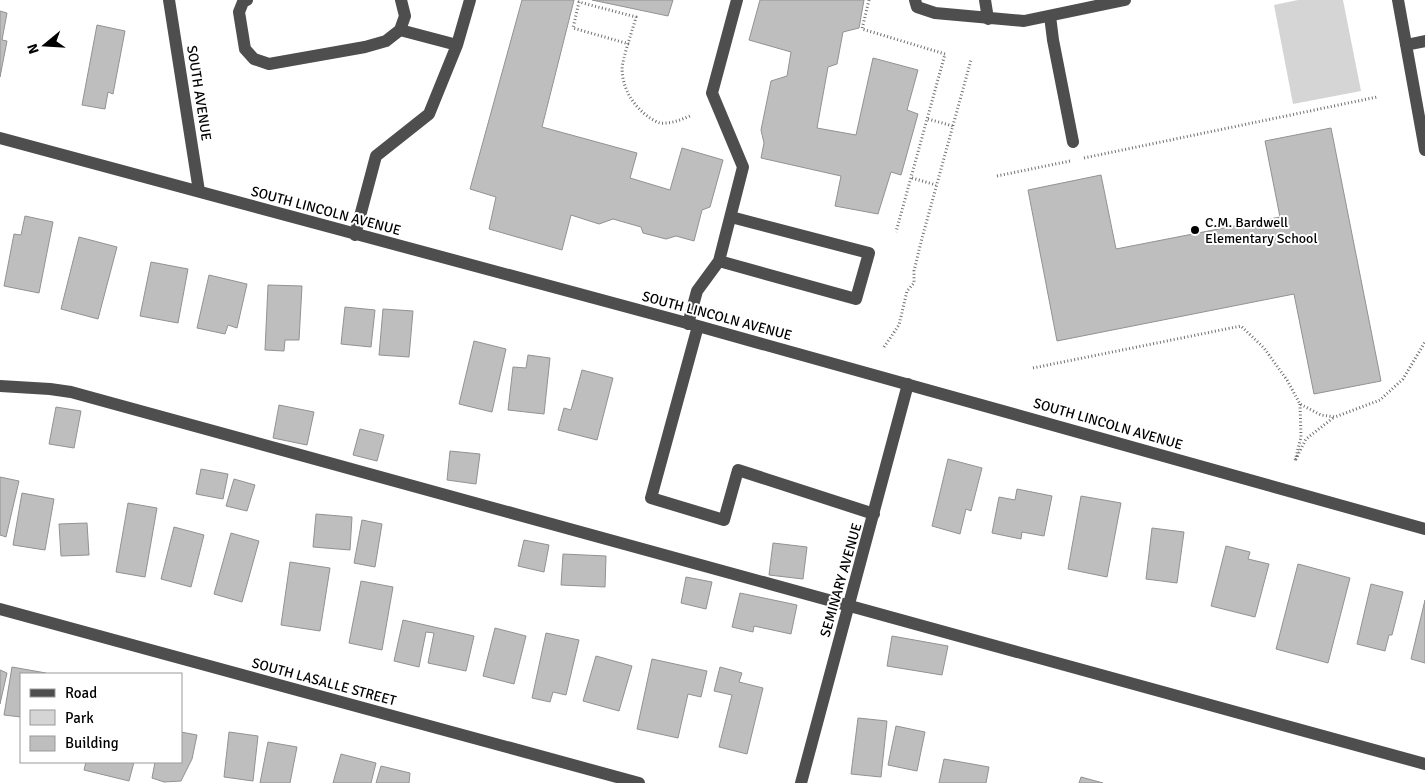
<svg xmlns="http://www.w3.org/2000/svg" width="1425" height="783" font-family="Signika,sans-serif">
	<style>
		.green { fill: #d5d5d5 }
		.building { fill: #bebebe; stroke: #929292 }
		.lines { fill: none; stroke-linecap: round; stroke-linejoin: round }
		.path { stroke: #707070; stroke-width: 3; stroke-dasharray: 1 2.5; stroke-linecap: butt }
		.minor { stroke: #4e4e4e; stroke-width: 12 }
		.poi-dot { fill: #000; stroke: #fff; stroke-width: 2 }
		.labels { text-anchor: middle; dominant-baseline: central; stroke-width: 4; stroke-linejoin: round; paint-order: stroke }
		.street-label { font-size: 14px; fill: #000; stroke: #fff }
		.poi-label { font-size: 14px; fill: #000; stroke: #fff; text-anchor: start }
	</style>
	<rect width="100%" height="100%" fill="#fff"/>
	<!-- green -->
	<path class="green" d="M1298 0H1343L1361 91 1293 104 1274 5Z"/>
	<!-- building -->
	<path class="building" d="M522 0H574L542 127 637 153 630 178 670 190 682 148 723 160 710 207 702 210 694 241 676 236 666 239 643 233 641 227 613 219 599 224 571 215 562 250 489 229 496 197 470 189Z
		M592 0H673L668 16Z
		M760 0H864L859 28 843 32 837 64 828 67 817 128 856 135 873 58 918 70 907 110 918 114 901 175 891 172 878 214 835 206 841 176 761 158 764 143 761 130 771 81 787 76 791 52 749 40Z
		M0 11 7 13 2 40 7 41 0 77Z
		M97 25 125 31 113 94 108 92 105 109 82 105Z
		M1331 128 1381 381 1314 394 1294 294 1057 341 1028 190 1101 175 1116 249 1280 217 1265 141Z
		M25 216 53 222 39 293 4 286 14 234 21 235Z
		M79 237 117 247 98 319 61 309Z
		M151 262 188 269 178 323 140 316Z
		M209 275 247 284 237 328 228 325 225 334 197 328Z
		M268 285 302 286 299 340H285L284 351 265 350Z
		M345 307 375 310 371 347 341 344Z
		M383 309 413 311 409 357 379 355Z
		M474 341 506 349 492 412 459 404Z
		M528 355 550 358 544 414 508 410 513 367 526 368Z
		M582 370 613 378 597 440 558 430 564 408 571 410Z
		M279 405 314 412 307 445 273 438Z
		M56 407 81 411 74 448 49 444Z
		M360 429 384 435 377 461 353 455Z
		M450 451 480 454 476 484 447 480Z
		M948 459 982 468 971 511 966 509 960 534 932 526Z
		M201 469 228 474 223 499 196 494Z
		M0 477 19 481 6 537 0 535Z
		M234 479 255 485 247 511 226 506Z
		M1017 489 1052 496 1044 536 1022 532 1021 539 992 533 999 497 1015 500Z
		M22 493 54 499 45 550 13 545Z
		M1081 496 1121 503 1107 577 1068 569Z
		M128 503 157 508 145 577 116 572Z
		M316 514 352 517 350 550 313 547Z
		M362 520 382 524 375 567 354 563Z
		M87 523 89 555 61 556 59 524Z
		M174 527 204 535 191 587 161 579Z
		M1152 528 1184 532 1177 583 1146 579Z
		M231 533 259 541 242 602 214 594Z
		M524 540 549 545 544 572 518 566Z
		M773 543 807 547 803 579 769 575Z
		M1226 546 1250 552 1248 559 1269 564 1255 617 1211 606Z
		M563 554 606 556 605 587 561 585Z
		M290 562 330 568 320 631 281 625Z
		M1298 564 1350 578 1328 663 1276 649Z
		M686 577 712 582 706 609 681 603Z
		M361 581 393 587 382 650 349 643Z
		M1371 584 1403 592 1392 635H1389L1385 651 1357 644Z
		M740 593 797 605 791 634 754 626 753 632 732 627Z
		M1425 600V663L1411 659Z
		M403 620 474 636 466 671 428 663 434 633 426 632 419 667 394 661Z
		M495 628 526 636 514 684 483 676Z
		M546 633 579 640 566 695 553 692 550 702 532 698Z
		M892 636 948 646 942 675 887 666Z
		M596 656 632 666 619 711 583 701Z
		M652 659 707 671 701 697 688 694 678 738 637 729Z
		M12 667 46 673V674H21V717L4 715Z
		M720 667 742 673 739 682 763 688 747 754 719 747 732 695 714 691Z
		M0 670 7 673 0 704Z
		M858 718 887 721 881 777 851 774Z
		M896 726 925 732 917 771 888 765Z
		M181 732 197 735 192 759 181 781 164 782 152 778 155 762H181Z
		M229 732 258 736 253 781 224 777Z
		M268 742 297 747 290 783H260Z
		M341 754 376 763 371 783H333Z
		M944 759 989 767 986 783H939Z
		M86 762H134L129 781 84 770Z
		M381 766 410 773 409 783H376Z
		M1081 777 1103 783H1079Z"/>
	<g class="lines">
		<!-- path -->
		<path class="path" d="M869 0 862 29 945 54 896 232
			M629 44 573 28 579 2 636 17C633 29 622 59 622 70 623 90 634 107 650 118 653 120 657 122 660 123 671 124 680 120 690 116
			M928 119 953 126
			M1084 158 1377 97
			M997 176 1070 161
			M912 178 936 185
			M884 347 899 325 907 291 914 283V271L921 242 971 60
			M1033 368 1241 326 1264 348 1287 380 1300 404 1321 415 1335 417 1380 400 1403 379 1425 342
			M1300 404 1301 437 1295 461 1306 439 1333 418"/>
		<!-- minor -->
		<path class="minor" d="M169 0 199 191
			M247 0 243 2 239 12 245 49 254 59 269 64 365 47 386 41 400 30 405 16 401 0
			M915 0 917 7 935 13 1024 21 1125 0
			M985 0 988 19
			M1398 0 1425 150
			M1050 16 1053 40 1073 142
			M400 30 457 45
			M1406 45 1425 41
			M0 138 698 326 1425 529
			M355 235 376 156 429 114 457 45 470 0
			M719 261 856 299 869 253 731 217
			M688 324 697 291 719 261 743 167 712 93 737 0
			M698 326 651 498 724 520 738 470 874 514
			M0 386 50 389 71 392 1425 764
			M0 609 639 783
			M801 783C836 650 873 517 908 384"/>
	</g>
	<!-- markers -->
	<circle class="poi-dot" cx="1195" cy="230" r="5"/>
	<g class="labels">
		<!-- street labels -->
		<g class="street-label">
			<text transform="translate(199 93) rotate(81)">SOUTH AVENUE</text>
			<text transform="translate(326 211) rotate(15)">SOUTH LINCOLN AVENUE</text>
			<text transform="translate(717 316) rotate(15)">SOUTH LINCOLN AVENUE</text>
			<text transform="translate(1108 424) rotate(16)">SOUTH LINCOLN AVENUE</text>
			<text transform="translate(841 580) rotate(-74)">SEMINARY AVENUE</text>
			<text transform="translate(324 682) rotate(15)">SOUTH LASALLE STREET</text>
		</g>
		<!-- poi labels -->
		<g class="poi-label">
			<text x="1205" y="222">C.M. Bardwell<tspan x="1205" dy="16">Elementary School</tspan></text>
		</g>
	</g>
	<!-- legend -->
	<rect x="20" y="673" width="162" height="90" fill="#ffffff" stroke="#999999"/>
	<rect x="30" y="689" width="25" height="8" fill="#4e4e4e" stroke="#999999"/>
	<text x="65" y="698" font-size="15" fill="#000000">Road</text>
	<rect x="30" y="710" width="25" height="15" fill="#d5d5d5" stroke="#999999"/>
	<text x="65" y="723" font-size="15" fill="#000000">Park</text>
	<rect x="30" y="736" width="25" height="15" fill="#bebebe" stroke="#999999"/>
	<text x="65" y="748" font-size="15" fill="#000000">Building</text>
	<!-- north arrow -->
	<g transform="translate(45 45) rotate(252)" stroke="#ffffff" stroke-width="4" paint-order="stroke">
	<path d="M0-4L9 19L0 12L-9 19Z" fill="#000000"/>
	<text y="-8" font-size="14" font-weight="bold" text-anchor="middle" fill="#000000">N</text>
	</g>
</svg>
